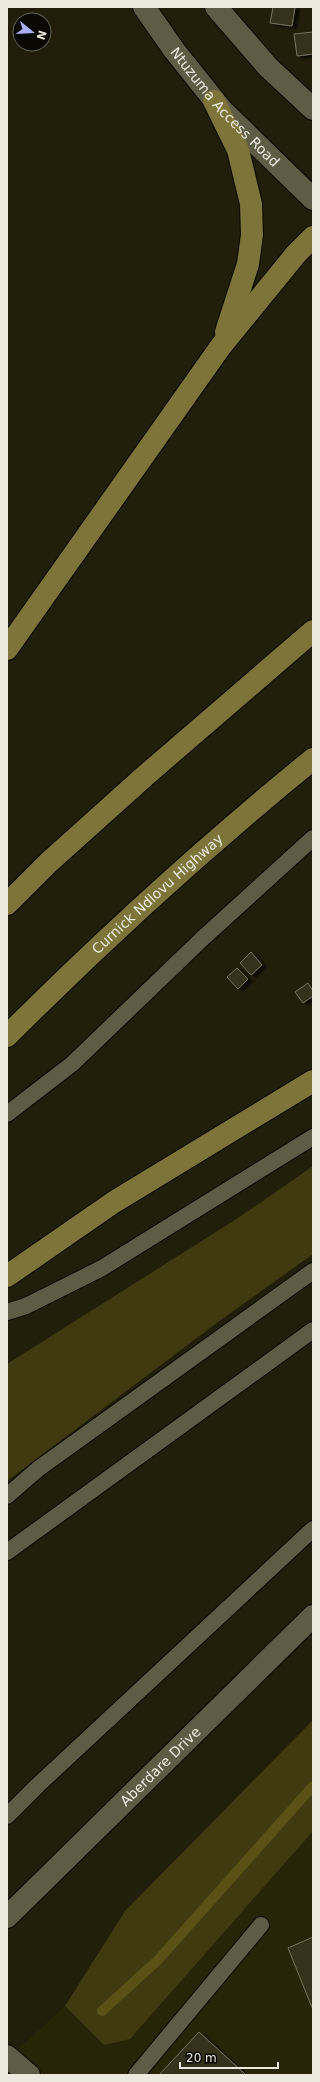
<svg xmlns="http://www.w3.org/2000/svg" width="320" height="2082" font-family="'DejaVu Sans',sans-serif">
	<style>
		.built { fill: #282408 }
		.green { fill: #403a10 }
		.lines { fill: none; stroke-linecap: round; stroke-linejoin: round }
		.stream { stroke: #595115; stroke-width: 10 }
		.building { fill: #35321e; stroke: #76735c; filter: url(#shadow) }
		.lane-casing { stroke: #0b0800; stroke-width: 18 }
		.street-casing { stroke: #0b0800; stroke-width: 24 }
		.secondary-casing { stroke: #0b0800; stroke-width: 24 }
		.primary-casing { stroke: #0b0800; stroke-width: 24 }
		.lane { stroke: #5f5c46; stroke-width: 16 }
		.street { stroke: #5f5c46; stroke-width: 22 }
		.secondary { stroke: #5f5c46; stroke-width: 22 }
		.primary { stroke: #7c7439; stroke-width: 22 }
		.labels { text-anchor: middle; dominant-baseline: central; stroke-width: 3; stroke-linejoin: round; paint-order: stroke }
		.street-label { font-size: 14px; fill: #eceade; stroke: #090803 }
	</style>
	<defs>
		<filter id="shadow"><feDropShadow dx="4.5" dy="2.5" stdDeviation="1" flood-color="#0009"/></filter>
	</defs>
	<rect width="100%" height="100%" fill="#211e0a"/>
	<!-- built -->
	<path class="built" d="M313 1720V2075H7V2059L65 2006 125 1911Z"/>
	<!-- green -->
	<path class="green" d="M313 1166V1254L218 1322 7 1481V1364L238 1218Z
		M313 1720V1831L130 2039 104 2045 65 2006 125 1911Z"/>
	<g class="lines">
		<!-- stream -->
		<path class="stream" d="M102 2011 158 1960 313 1786"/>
	</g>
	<!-- building -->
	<path class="building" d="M273 7H295L292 26 270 23Z
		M313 32V54L297 56 294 34Z
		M251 952 262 965 251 975 240 963Z
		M237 968 248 979 238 989 227 977Z
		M308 983 313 991V996L303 1003 295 992Z
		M313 1937V2010L288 1948Z
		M199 2032 246 2075H159Z"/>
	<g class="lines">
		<!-- lane casing -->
		<g class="lane-casing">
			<path id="lane" d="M7 1114 72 1064 203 938 313 838
				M7 1312 26 1306 102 1268 313 1137
				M7 1496 38 1469 313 1271
				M7 1552 313 1330
				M7 1816 38 1785 313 1529
				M136 2075 261 1925"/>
		</g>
		<!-- street casing -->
		<g class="street-casing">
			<g id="street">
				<path id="s1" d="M7 1917 313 1616"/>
				<path d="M7 2056 29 2075"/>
			</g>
		</g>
		<!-- secondary casing -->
		<g class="secondary-casing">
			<g id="secondary">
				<path id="s2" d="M144 7 174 50 222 110 313 199"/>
				<path d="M216 7 268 67 313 109"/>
			</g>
		</g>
		<!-- primary casing -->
		<g class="primary-casing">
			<g id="primary">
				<path d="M214 101 238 150 251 204 252 235 248 264 226 332"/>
				<path d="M7 649 221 346 296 254 313 237"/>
				<path d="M7 904 48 863 146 775 313 631"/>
				<path id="s3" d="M7 1036C105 938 206 846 313 759"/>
				<path d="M7 1276 114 1202 313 1081"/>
			</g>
		</g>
		<!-- lane -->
		<use href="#lane" class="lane"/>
		<!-- street -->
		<use href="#street" class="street"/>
		<!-- secondary -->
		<use href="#secondary" class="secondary"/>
		<!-- primary -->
		<use href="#primary" class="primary"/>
	</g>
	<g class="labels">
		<!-- street labels -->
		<g class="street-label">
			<text stroke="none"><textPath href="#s2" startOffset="129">Ntuzuma Access Road</textPath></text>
			<text stroke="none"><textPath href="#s3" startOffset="207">Curnick Ndlovu Highway</textPath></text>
			<text stroke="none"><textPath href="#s1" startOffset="215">Aberdare Drive</textPath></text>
		</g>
	</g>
	<!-- border -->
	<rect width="320" height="2082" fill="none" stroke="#eceade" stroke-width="16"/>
	<!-- north arrow -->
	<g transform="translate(32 32) rotate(108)"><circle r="19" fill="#090803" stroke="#64625b"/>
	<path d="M0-3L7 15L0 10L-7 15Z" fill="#abaffb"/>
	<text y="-6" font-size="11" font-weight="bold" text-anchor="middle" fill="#eceade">N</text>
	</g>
	<!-- scale -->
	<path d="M180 2062v6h98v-6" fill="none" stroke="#eceade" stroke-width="2"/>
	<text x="186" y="2062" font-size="12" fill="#eceade" stroke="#090803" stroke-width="3" paint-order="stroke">20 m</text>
</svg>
